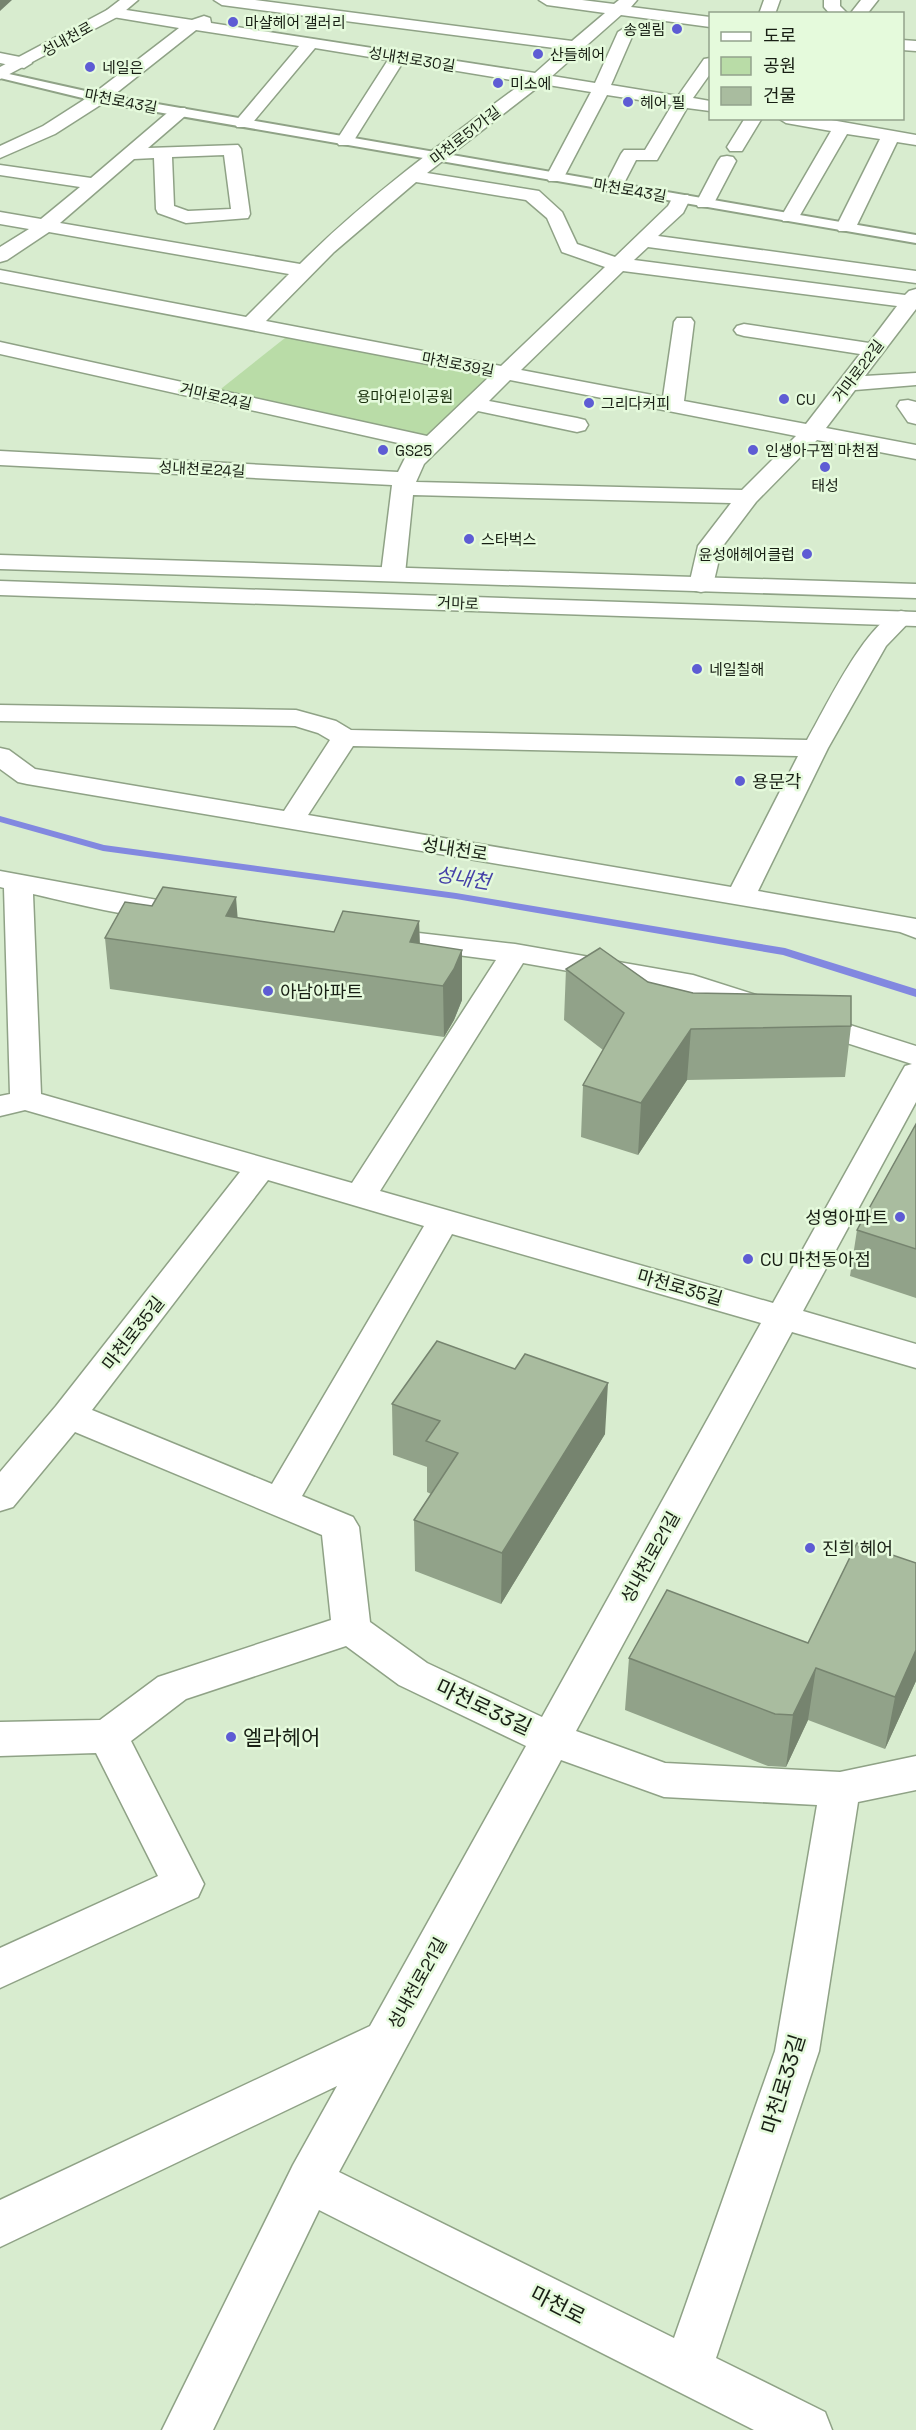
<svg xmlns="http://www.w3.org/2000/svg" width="916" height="2430" font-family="'Space Grotesk','Noto Sans KR',sans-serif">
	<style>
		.green { fill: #b9dca7 }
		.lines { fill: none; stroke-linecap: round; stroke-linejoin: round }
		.stream { fill: #8288e0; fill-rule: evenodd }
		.lane-casing { stroke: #8fa286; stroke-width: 4 }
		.street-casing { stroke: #8fa286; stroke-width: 3 }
		.secondary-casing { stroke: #8fa286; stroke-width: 3 }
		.primary-casing { stroke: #8fa286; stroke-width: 3 }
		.lane { fill: #fff; fill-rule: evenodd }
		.street { fill: #fff; fill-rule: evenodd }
		.secondary { fill: #fff; fill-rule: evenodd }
		.primary { fill: #fff; fill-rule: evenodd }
		.wall { fill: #91a289 }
		.shaded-wall { fill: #76846f }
		.building { fill: #a9bc9f; stroke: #76846f; stroke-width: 1.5 }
		.poi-dot { fill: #5e5cd4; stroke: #e5fadc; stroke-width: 2 }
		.labels { text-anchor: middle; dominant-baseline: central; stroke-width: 5; stroke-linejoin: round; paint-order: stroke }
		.far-poi-label { font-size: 15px; fill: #181f14; stroke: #e5fadc; text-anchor: start }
		.far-street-label { font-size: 15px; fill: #181f14; stroke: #e5fadc }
		.far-park-label { font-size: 15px; fill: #1b310e; stroke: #e5fadc }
		.poi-label { font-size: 18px; fill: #181f14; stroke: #e5fadc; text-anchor: start }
		.street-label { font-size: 18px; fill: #181f14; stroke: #e5fadc }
		.water-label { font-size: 20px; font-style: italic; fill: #4541a8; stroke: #e5fadc }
		.near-street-label { font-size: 21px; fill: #181f14; stroke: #e5fadc }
		.near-poi-label { font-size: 21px; fill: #181f14; stroke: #e5fadc; text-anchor: start }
	</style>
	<rect width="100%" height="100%" fill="#d8eccf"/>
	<!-- green -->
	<path class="green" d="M290 334 492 376 425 437 217 392Z"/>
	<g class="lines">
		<!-- stream -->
		<path class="stream" d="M0 816 104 845 456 893 785 948 916 989V997L783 955 456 899 103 851 0 822Z"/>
		<!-- lane casing -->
		<g class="lane-casing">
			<path id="lane" d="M0 72 99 94 916 235V243L99 102 0 78Z"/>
		</g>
		<!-- street casing -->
		<g class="street-casing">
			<path id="street" d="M214 0H255L572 41 605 13 547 5 539 0H582L614 4 619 0H637L631 7 710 17V27L621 15 552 76 595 83 618 32 626 27 634 32 611 85 678 96 704 59 710 58V74L693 98 710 101V111L687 108 657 160H636L620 191H606L604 187 621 154 624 150H645L672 105 607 95 564 177 561 181H549L546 177 591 92 542 84 427 173 539 191 562 212 577 244 615 257 668 206 674 195H688L690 199 683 213 658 236 916 271V283L648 247 634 260 905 295 909 291 916 289V309L865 376 916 373V385L855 390 826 428 916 445V459L817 440 756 502 722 547 713 585 710 590 701 592 692 590 689 585 698 546 731 503 413 495 405 574 401 579 393 581 385 579 381 574 392 485 0 465V451L398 472 406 456 416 447 0 354V342L427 436 490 376 0 282V270L246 317 289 274 49 232 7 260 0 262V247L29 229 0 224V212L41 219 80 187 0 175V165L91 178 173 108H185L188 112 185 116 148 148 238 145 241 149 250 214 248 218 186 223 158 213 156 209 154 158 134 159 60 223 300 264C368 196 447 139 524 82L403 62 351 145H339L336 141 388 60 315 48 249 127H237L234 123 299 46 196 30 105 102 55 134 0 158V146L43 126 93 94 179 28 107 16 105 13 107 10 113 8 192 20 204 16 210 18 211 23 535 73 562 49 222 5ZM224 155 231 209 188 211 174 206 172 157ZM416 182 526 200 547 218 562 252 605 267 501 366 266 321 334 252ZM623 271 897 306 869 343 744 324 737 326 734 330 737 334 744 336 860 354 806 424 684 401 694 322 691 318H677L674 322 663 397 521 370ZM510 380 796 436 742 490 416 482 424 464 478 411 577 432 585 430 588 425 585 420 577 418 489 401Z
				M764 0H780L775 14H759Z
				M824 0H840V6L848 14H830L824 7Z
				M861 0H878L867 14H850Z
				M902 40 916 41V51L902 50Z
				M0 53 30 59 32 63 24 68 0 63Z
				M745 118H762L742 151H730L727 147Z
				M778 118H820L916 135V145L897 142 856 227 853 231H839L836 227 880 139 847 134 799 217 797 221H783L781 217 831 131 786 123Z
				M727 156 733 157 736 161 714 203 712 207H698L696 203 718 161 721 157Z
				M908 400 916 402V424L908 422 897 406 900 401Z
				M901 611 910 613 913 618 886 646 828 748 758 891 916 919V938L900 932 27 784 18 782 0 769V748L9 750 35 769 284 811 330 740 318 733 295 726 0 721V705L296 710 336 721 351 730 807 740C825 709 867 619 901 611ZM353 746 798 756 731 887 308 815Z
				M0 871 179 904 183 910 179 916C149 924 66 901 33 894L41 1094 352 1183 496 960 365 943 360 937 365 931 375 928 515 944 693 975 916 1046V1102L803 1311 916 1344V1368L792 1332 576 1731 665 1763 840 1772 916 1756V1790L858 1802 819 2051 716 2358 825 2412 832 2430H754L319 2210 213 2430H162L293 2165 337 2086 0 2247V2200L370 2026 526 1746 399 1685 346 1646 186 1699 131 1741 204 1884 198 1897 0 1988V1948L158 1876 96 1753 0 1756V1722L100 1720 158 1677 331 1620 322 1535 75 1432 13 1507 0 1511V1472L56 1406 240 1172 25 1110 0 1116V1096L10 1094 4 888 0 887ZM523 963 688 992 912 1064 905 1066 901 1073 773 1303 380 1191ZM268 1180 424 1226 272 1484 92 1410ZM452 1234 761 1323 542 1717 427 1663 370 1622 359 1527 353 1517 302 1496ZM561 1760 664 1797 817 1805 775 2051 674 2338 339 2172Z"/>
		</g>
		<!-- secondary casing -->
		<g class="secondary-casing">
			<path id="secondary" d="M120 0H138L119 16 0 79V67L107 10Z"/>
		</g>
		<!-- primary casing -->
		<g class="primary-casing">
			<path id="primary" d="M0 555 916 584V598L0 569Z
				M0 581 916 612V626L0 595Z"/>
		</g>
		<!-- lane -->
		<use href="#lane" class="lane"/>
		<!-- street -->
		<use href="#street" class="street"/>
		<!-- secondary -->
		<use href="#secondary" class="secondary"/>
		<!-- primary -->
		<use href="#primary" class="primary"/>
	</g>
	<!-- wall -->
	<path class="wall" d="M238 918 334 932 419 921 420 944 462 1000 454 1020 444 1037 110 989 105 938Z
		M566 969 648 982 693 993 851 1026 845 1077 687 1080 638 1155 581 1137 583 1085 603 1050 564 1020Z
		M916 1124V1298L850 1276 857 1230Z
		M392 1404 605 1434 501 1604 415 1571 414 1520 431 1494 427 1492V1467L393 1455Z
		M916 1563V1681L885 1749 808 1720 786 1767 768 1766 625 1710 629 1658 808 1643Z"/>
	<!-- shaded-wall -->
	<path class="shaded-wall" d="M0 0H12L0 11Z
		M236 897 240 947 226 916Z
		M419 921 420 972 410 942Z
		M462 950V1000L454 1020 444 1037 443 986Z
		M691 1029 687 1080 638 1155 641 1103Z
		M608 1383 605 1434 501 1604 502 1553Z
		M916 1650V1681L885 1749 895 1697Z
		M816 1668 808 1720 786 1767 793 1715Z"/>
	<!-- building -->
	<path class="building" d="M163 887 236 897 226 916 334 932 343 911 419 921 410 942 462 950 454 969 443 986 105 938 125 902 152 906Z
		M600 948 648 982 693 993 851 996V1026L691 1029 641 1103 583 1085 624 1013 566 969Z
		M916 1124V1249L857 1230Z
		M437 1341 515 1369 525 1354 608 1383 502 1553 414 1520 458 1453 426 1441 440 1421 392 1404Z
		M857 1543 916 1563V1650L895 1697 816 1668 793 1715 775 1714 629 1658 667 1590 808 1643Z"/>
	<!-- markers -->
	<g class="poi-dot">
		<circle cx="233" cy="22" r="6"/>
		<circle cx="677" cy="29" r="6"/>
		<circle cx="538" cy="54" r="6"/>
		<circle cx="90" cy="67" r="6"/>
		<circle cx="498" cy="83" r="6"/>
		<circle cx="628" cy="102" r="6"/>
		<circle cx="784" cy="399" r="6"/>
		<circle cx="589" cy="403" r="6"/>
		<circle cx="383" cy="450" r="6"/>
		<circle cx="753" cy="450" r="6"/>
		<circle cx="825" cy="467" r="6"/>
		<circle cx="469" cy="539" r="6"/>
		<circle cx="807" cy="554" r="6"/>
		<circle cx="697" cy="669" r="6"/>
		<circle cx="740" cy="781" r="6"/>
		<circle cx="268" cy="991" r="6"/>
		<circle cx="900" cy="1217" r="6"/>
		<circle cx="748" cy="1259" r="6"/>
		<circle cx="810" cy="1548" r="6"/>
		<circle cx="231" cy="1737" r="6"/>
	</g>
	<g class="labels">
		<!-- far-poi labels -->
		<g class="far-poi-label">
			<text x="245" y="22">마샬헤어 갤러리</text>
			<text x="665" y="29" text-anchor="end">송엘림</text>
			<text x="550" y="54">산들헤어</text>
			<text x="102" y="67">네일은</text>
			<text x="510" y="83">미소에</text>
			<text x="640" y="102">헤어 필</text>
			<text x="796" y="399">CU</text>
			<text x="601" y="403">그리다커피</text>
			<text x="395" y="450">GS25</text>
			<text x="765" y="450">인생아구찜 마천점</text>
			<text x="825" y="485" text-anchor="middle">태성</text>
			<text x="481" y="539">스타벅스</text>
			<text x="795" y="554" text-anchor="end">윤성애헤어클럽</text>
			<text x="709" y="669">네일칠해</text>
		</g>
		<!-- far-street labels -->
		<g class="far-street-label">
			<text transform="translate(67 39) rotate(-29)">성내천로</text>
			<text transform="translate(412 59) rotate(9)">성내천로30길</text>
			<text transform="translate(121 101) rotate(11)">마천로43길</text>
			<text transform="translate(465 135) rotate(-38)">마천로51가길</text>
			<text transform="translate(630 190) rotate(10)">마천로43길</text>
			<text transform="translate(458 364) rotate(11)">마천로39길</text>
			<text transform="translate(858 371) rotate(-53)">거마로22길</text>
			<text transform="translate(216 396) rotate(13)">거마로24길</text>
			<text transform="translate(202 469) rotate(3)">성내천로24길</text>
			<text transform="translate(458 603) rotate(2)">거마로</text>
		</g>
		<!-- far-park labels -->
		<g class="far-park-label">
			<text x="405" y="396">용마어린이공원</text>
		</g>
		<!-- poi labels -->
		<g class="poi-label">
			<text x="752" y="781">용문각</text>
			<text x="280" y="991">아남아파트</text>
			<text x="888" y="1217" text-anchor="end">성영아파트</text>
			<text x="760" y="1259">CU 마천동아점</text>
			<text x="822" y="1548">진희 헤어</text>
		</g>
		<!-- street labels -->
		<g class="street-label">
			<text transform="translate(455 849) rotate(9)">성내천로</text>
			<text transform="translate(680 1287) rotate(16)">마천로35길</text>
			<text transform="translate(133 1333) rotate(-52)">마천로35길</text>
			<text transform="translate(650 1557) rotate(-61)">성내천로21길</text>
			<text transform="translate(417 1983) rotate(-61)">성내천로21길</text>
		</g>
		<!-- water labels -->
		<g class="water-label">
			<text transform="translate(463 878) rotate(9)">성내천</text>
		</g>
		<!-- near-street labels -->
		<g class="near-street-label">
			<text transform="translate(484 1707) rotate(25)">마천로33길</text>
			<text transform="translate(783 2084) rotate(-73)">마천로33길</text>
			<text transform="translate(558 2305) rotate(27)">마천로</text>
		</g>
		<!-- near-poi labels -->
		<g class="near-poi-label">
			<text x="243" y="1737">엘라헤어</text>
		</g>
	</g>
	<!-- legend -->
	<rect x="709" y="12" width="195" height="108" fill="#e5fadc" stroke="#93a28c" stroke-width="1.5"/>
	<rect x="721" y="32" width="30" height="9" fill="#ffffff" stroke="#93a28c" stroke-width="1.5"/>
	<text x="763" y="42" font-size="18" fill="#181f14">도로</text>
	<rect x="721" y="57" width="30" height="18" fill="#b9dca7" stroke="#93a28c" stroke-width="1.5"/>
	<text x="763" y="72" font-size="18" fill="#181f14">공원</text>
	<rect x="721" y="87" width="30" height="18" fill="#a9bc9f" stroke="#93a28c" stroke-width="1.5"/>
	<text x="763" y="102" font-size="18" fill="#181f14">건물</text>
</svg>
